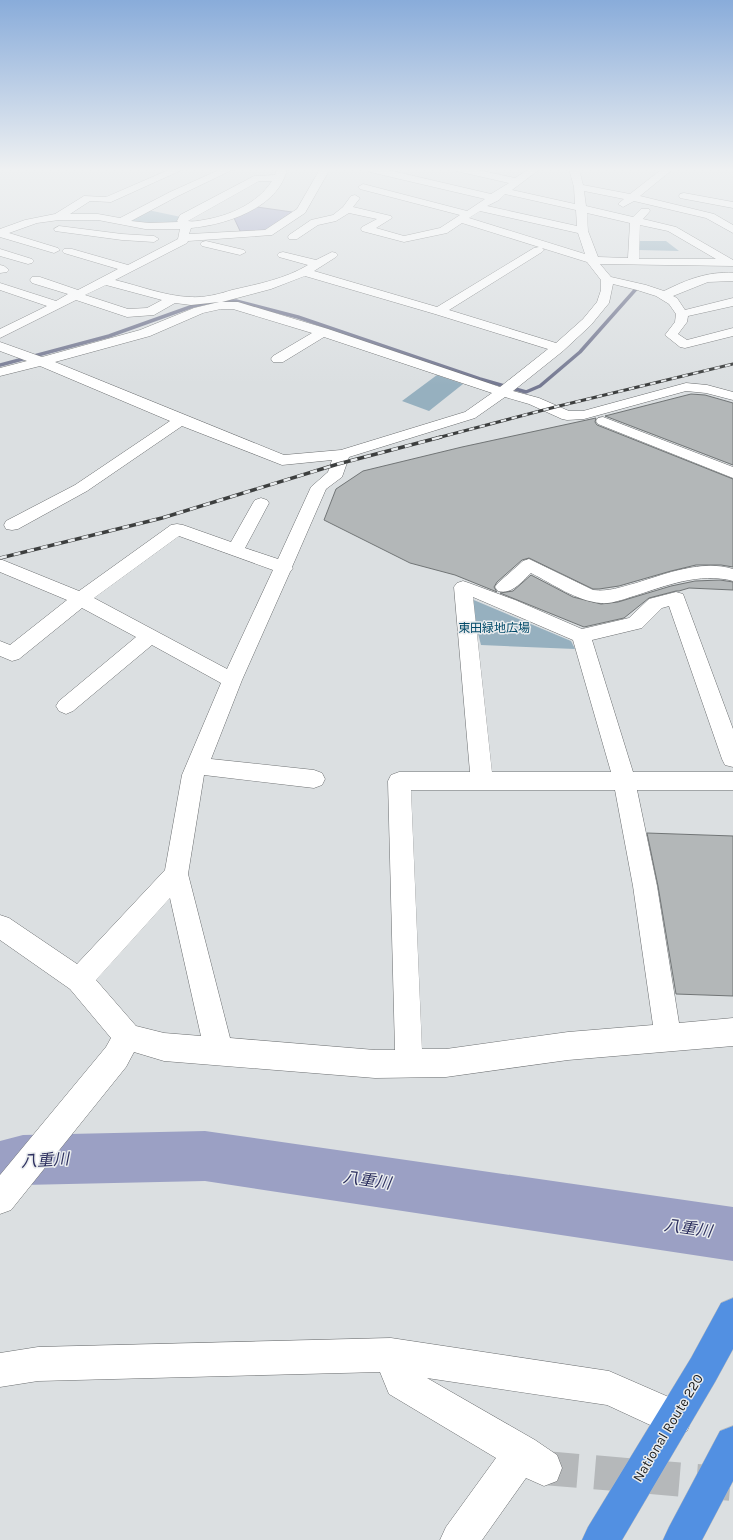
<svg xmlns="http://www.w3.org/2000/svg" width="733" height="1540" font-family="Karla,'Noto Sans JP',sans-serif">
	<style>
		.green { fill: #96b0bf }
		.water { fill: #9ba0c4; stroke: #757992 }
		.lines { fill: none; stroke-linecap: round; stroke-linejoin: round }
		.stream { stroke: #757992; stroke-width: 3.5 }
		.river { fill: #9ba0c4; fill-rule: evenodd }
		.building { fill: #b3b7b8; stroke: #717576 }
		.minor-tunnel { stroke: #b5b8ba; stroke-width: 34; stroke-dasharray: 34 17; stroke-linecap: butt }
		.minor-casing { stroke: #6b6e70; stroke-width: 1 }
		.highway-casing { stroke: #bbbcbc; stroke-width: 1 }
		.minor { fill: #fff; fill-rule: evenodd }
		.highway { fill: #5290e2; fill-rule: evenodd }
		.rail-far1-casing { stroke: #3d3f3f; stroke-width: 3 }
		.rail-casing { stroke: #3d3f3f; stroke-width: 3.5 }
		.rail-far1 { stroke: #e9ecee; stroke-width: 2; stroke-dasharray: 5.5; stroke-linecap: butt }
		.rail { stroke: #e9ecee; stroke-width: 2.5; stroke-dasharray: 7; stroke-linecap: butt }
		.labels { text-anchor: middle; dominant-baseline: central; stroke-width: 3; stroke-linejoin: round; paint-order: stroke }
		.park-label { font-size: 12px; fill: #004968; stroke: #e9ecee }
		.near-street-label { font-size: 14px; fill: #1d1e1e; stroke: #e9ecee }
		.near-water-label { font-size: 16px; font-style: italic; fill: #2e3160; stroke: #e9ecee }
	</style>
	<rect width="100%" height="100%" fill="#dbdfe1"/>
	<!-- green -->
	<path class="green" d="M148 210 181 217 178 219 177 225 126 221Z
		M639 241H666L679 251 639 250Z
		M437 375 463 384 429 411 402 401Z
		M469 598 571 641 575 649 481 645Z"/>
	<!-- water -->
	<path class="water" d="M257 207 292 212 265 231 241 233 234 218Z"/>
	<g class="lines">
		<!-- stream -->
		<path class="stream" d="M0 365 109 336 193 306 215 301H236L298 317 480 379 526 392 540 386 580 352 636 289"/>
		<!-- river -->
		<path class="river" d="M205 1131 733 1207V1261L205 1181 23 1185 0 1191V1141L23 1135Z"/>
	</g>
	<!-- building -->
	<path class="building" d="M691 394 705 395 733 403V465L605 416Z
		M596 418 595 422 597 425 733 479V567L721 565H696L671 571 619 586 599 589H593L529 558 522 560 497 582 494 587 497 592 455 575 410 563 324 520 336 489 363 471 462 447Z
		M531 575 573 597 601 604 618 602 671 586 695 581 720 580 733 582V590L689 588 679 591H676L649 598 624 618 584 627 500 593 513 591Z
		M647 833 733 836V996L676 994 658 886Z"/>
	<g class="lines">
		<!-- minor-tunnel -->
		<path class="minor-tunnel" d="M544 1468 733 1484"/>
		<!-- minor casing -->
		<g class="minor-casing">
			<path id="minor" d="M171 169H184L111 202 90 201 70 214H98L120 218 170 192 221 169H234L178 196 131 221 149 223 178 222 177 221 180 215 254 176 275 175 277 169H287C279 208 225 225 191 228L189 234 265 230 297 209 320 169H330L305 213 272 235 188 241 187 243 115 280C140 286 165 296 190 297 205 298 219 294 232 290 258 284 285 279 308 265L279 257 277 255 279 253 283 252 316 260 332 252 336 253 338 255 336 257 314 271 437 307 534 248 539 247 462 223 447 233 404 242 362 231 361 229 362 227 377 219 349 213 336 221 318 225 297 239H289L288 237 289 235 311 220 333 215 343 207 351 196 355 195 360 198 353 207 391 216 392 218 376 228 404 236 440 228 460 215 360 189 358 187 363 184 467 211 485 199 370 172 366 169H384L491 194 509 183 456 171 455 169H474L515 178 529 169H540L512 190 575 204 574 187 569 169H579L583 185 630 194 662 169H673L640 196 714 214 733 225V233L706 218 634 201 623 207 618 204 624 199 584 191 586 206 633 217 641 209H649L650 211 643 219 676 227 733 260V266L600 264 611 277 646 285 664 291C686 280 708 271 733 273V281L708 282 673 296 677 298 685 310 733 298V306L688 316 687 322 678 334 687 340 733 328V336L685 348 680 347 665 335 675 322 676 314 669 304 656 296 637 290 613 284 609 303 591 325 563 351 513 391 539 398 569 411H583L686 383 707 385 733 392V400L706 393 686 391 584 419 567 420 562 419 529 404 505 397 475 418 349 457 342 477 326 489 292 567 293 568 290 572 242 680 211 759 314 770 322 773 325 779 322 785 314 788 204 775 188 874 230 1038 375 1050H395L388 781 391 775 399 772H470L454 587 457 583 463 581 469 583 515 600 582 629 629 618 649 599 676 592 683 594 733 729V767L725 765 722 759 669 606 662 608 642 628 592 640 633 772H733V790H637L657 886 679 1023 733 1018V1046L568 1060 446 1077 375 1078 164 1061 134 1052 126 1067 11 1210 0 1214V1175L106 1047 111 1038 70 989 0 940V915L9 918 77 964 165 870 182 775 221 683 152 645 73 711 66 714 59 711 56 706 59 701 136 637 82 608 19 659 12 661 0 656V641L10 645 67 600 0 572V559L79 591 171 525 177 524 183 525 231 542 253 503 255 500 261 498 267 500 269 503 245 548 278 559 311 487 328 472 332 460 282 465 182 426 87 491 18 529 12 530 6 529 4 525 6 521 75 485 170 421 40 366 0 376V368L27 361 0 351V342L42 357 140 330 194 308 219 302 191 305 175 303 154 315 127 317 76 300 0 338V329L47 306 0 290V283L56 301 68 294 32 283 30 280 32 277H40L78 290 118 269 64 253 62 251 64 249H72L128 265 178 239 180 229H145L98 220H59L37 223 9 233 58 248 60 250 54 253 0 237V229L25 220 55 214 84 196 106 197ZM259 181H272C257 204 229 216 203 220 198 221 192 222 188 221ZM505 194 576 210 577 226 487 206 499 200ZM480 211 578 233 585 254 469 218ZM587 213 630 223 628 258 598 257 588 231ZM640 225 668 231 716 259H639ZM542 248 587 262 601 280V290L597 302 583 319 556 343 449 310 542 252 544 250ZM305 276 435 314 548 349 500 387 328 329 238 302H222L271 289ZM106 285 162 300 147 308 128 309 85 295ZM221 309H233L312 333 273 356 271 359 273 362H283L324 337 492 393 465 412 341 450 284 455 55 362 150 336 203 313ZM179 536 273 570 227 669 94 598ZM473 597 573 640 611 772H492ZM411 790H615L633 886 653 1025 568 1032 446 1049H422ZM170 898 201 1036 164 1033 136 1026 96 980Z
				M684 193 733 202V208L680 198 679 196 680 194Z
				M59 226 122 234 154 236 159 239 154 242 122 240 55 231 54 229Z
				M206 241 244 250 246 252 240 255 202 246 200 244 202 242Z
				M0 249 32 259 34 261 32 263 28 264 0 256Z
				M0 265 4 266 9 270 7 272 0 273Z
				M603 417 733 467V478L598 424 596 421 598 418Z
				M529 559 593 590C608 592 621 587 636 583 665 574 702 559 733 569V581C699 572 666 586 634 596 624 599 612 604 601 603 576 601 553 584 531 573 521 582 512 595 498 591L495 587 498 583 523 561Z
				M391 1338 609 1371 687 1405 692 1418 687 1431 674 1436 607 1405 427 1378 535 1440 557 1455 562 1468 557 1481 544 1486 526 1478 482 1540H440L446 1527 496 1458 389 1394 380 1372 38 1381 0 1387V1353L38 1347Z"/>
		</g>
		<!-- highway casing -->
		<g class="highway-casing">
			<path id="highway" d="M733 1298V1349L715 1382 622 1540H582L588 1527 691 1358 721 1303Z
				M733 1426V1481L702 1540H663L669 1527 720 1431Z"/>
		</g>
		<!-- minor -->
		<use href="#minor" class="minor"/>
		<!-- highway -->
		<use href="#highway" class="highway"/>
		<!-- rail-far1 casing -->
		<g class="rail-far1-casing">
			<path id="rail-far1" d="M437 438 559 406 733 364"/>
		</g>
		<!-- rail casing -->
		<g class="rail-casing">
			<path id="rail" d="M0 558 162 518 338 464 441 437"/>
		</g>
		<!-- rail-far1 -->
		<use href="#rail-far1" class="rail-far1"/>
		<!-- rail -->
		<use href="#rail" class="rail"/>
	</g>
	<!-- sky -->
	<linearGradient id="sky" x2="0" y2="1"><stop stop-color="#89acda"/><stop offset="0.44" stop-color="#eff1f2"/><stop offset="1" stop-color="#eff1f2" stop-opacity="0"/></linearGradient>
	<rect width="733" height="385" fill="url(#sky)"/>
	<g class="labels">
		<!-- park labels -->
		<g class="park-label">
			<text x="494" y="628">東田緑地広場</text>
		</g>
		<!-- near-street labels -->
		<g class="near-street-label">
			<text transform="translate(668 1428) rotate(-59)">National Route 220</text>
		</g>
		<!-- near-water labels -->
		<g class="near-water-label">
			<text transform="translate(45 1160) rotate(-3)">八重川</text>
			<text transform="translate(367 1180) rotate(8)">八重川</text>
			<text transform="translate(688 1228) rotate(8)">八重川</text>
		</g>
	</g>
</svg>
